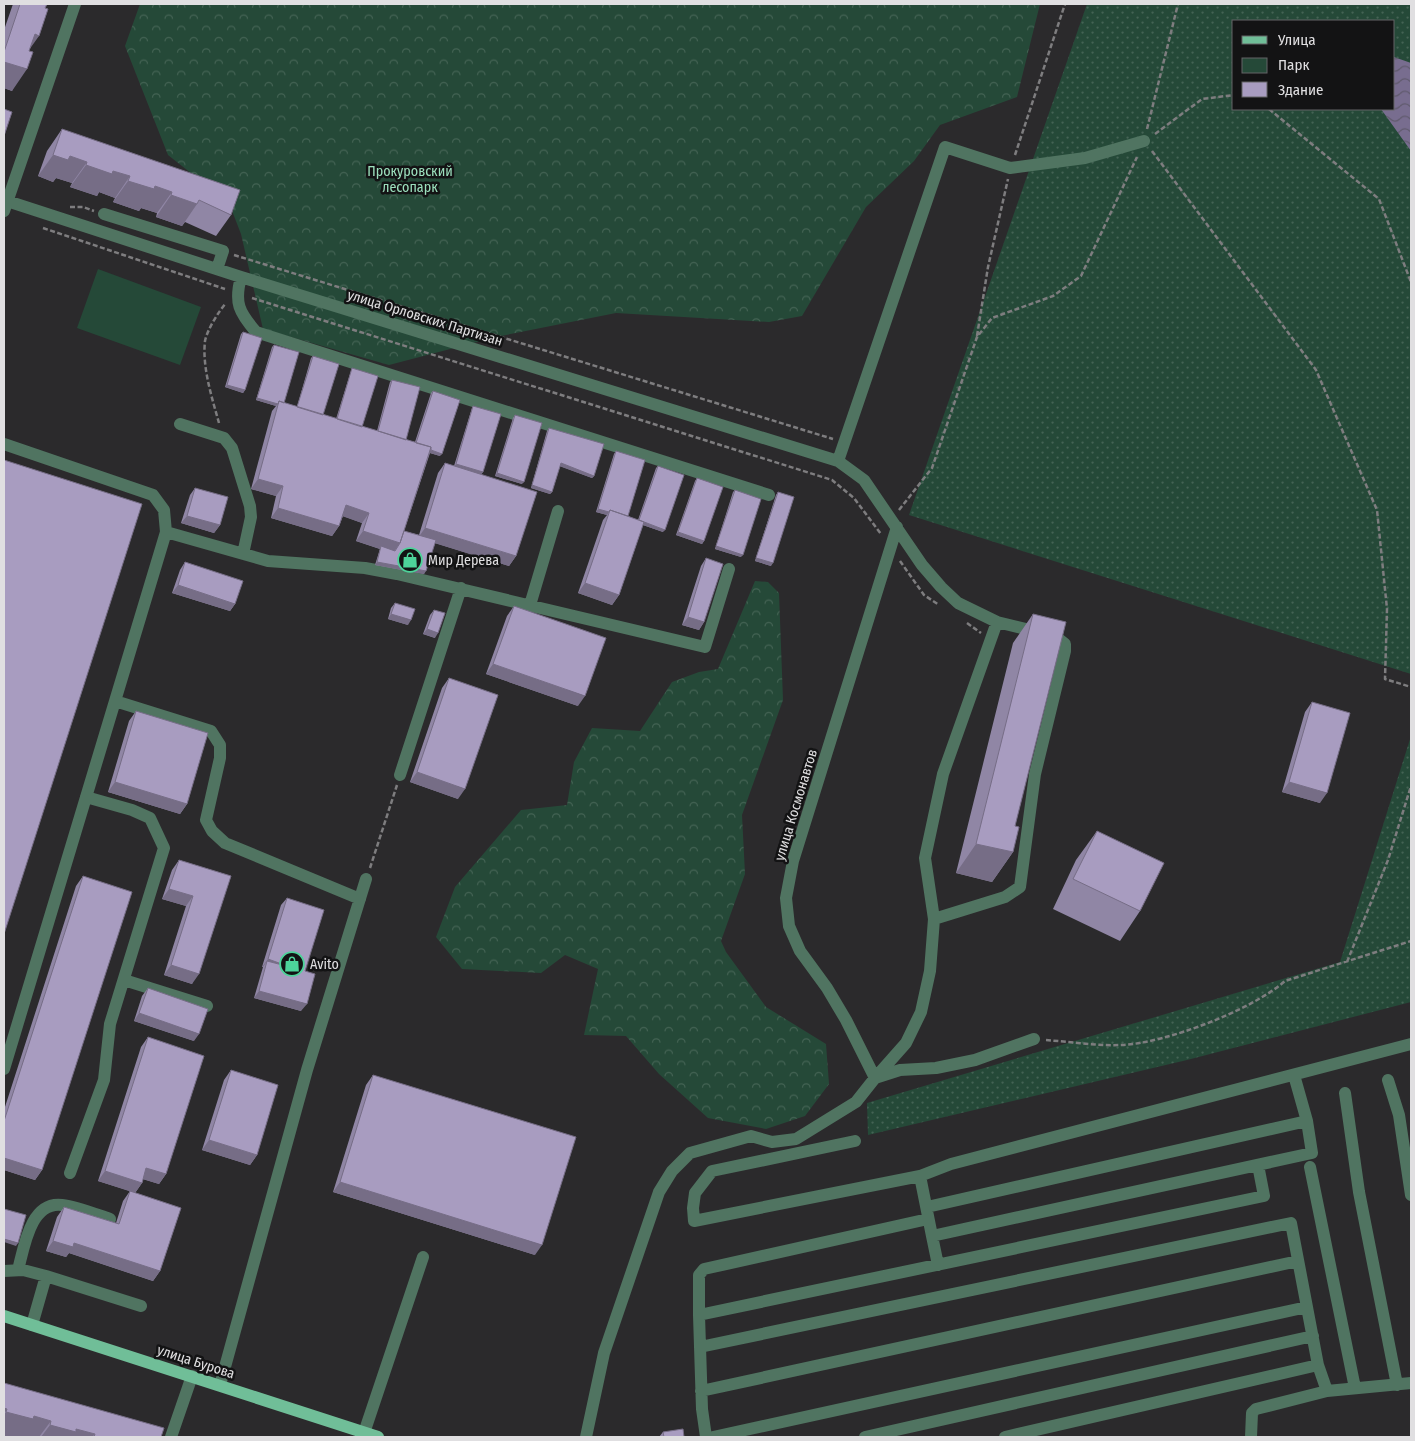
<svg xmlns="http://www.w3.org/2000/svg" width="1415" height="1441" font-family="'Fira Sans Condensed',sans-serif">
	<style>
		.grass { fill: url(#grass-dots); fill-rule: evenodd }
		.forest { fill: url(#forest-crowns) }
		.green { fill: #254938 }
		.water { fill: url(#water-waves) }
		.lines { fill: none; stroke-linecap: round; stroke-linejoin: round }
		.path { stroke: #7e7d7f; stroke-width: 2.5; stroke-dasharray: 5 2.5; stroke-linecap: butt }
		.minor { stroke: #507461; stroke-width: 12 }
		.major { stroke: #70be98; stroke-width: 12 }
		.wall { fill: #9086a5 }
		.shaded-wall { fill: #766d86 }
		.building { fill: #a89cc0; stroke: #766d86 }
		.labels { text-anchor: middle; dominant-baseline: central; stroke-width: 5; stroke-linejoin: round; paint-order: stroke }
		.park-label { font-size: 14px; fill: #9ce0bd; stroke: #131314 }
		.street-label { font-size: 14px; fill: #e0dfe1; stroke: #131314 }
		.poi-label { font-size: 14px; fill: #e0dfe1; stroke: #131314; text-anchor: start }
	</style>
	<defs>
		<pattern id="grass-dots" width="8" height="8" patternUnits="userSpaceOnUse" patternTransform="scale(1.25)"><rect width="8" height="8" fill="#254938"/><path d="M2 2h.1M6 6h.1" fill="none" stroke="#446354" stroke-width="1.8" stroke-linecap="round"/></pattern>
		<pattern id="forest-crowns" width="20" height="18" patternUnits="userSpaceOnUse" patternTransform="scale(1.25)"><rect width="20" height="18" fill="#254938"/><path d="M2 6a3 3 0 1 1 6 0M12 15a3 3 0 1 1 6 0" fill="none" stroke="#446354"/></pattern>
		<pattern id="water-waves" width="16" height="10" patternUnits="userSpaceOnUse" patternTransform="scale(1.25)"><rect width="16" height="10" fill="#786d8f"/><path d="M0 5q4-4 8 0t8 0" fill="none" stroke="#605a6d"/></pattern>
	</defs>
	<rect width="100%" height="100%" fill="#2b2a2c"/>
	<!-- grass -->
	<path class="grass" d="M1087 4H1411V674L909 515ZM1234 21H1394V109H1234Z
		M1411 736V1002L1187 1060 868 1135 867 1103 1340 962Z"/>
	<!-- forest -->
	<path class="forest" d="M140 4H1040L1017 97 940 125 914 161 866 207 802 316 769 322 616 313 496 337 389 365 263 329 241 234 229 203 168 155 125 46Z
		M755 581 768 582 779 593 783 700 742 815 745 874 721 941 726 952 766 1007 826 1044 829 1084 805 1116 766 1129 708 1118 659 1074 626 1036 584 1035 598 969 565 955 541 973 462 969 436 937 455 887 521 810 567 805 574 762 592 728 640 731 672 682 699 672 718 669Z"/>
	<!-- green -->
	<path class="green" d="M98 269 201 307 180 365 77 328Z"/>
	<!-- water -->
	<path class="water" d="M1394 57 1411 63V151L1381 109H1394Z"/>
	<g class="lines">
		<!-- path -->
		<path class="path" d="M1269 109 1379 199 1411 282
			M1147 129 1178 4
			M1155 134 1202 99 1234 95
			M1152 151 1316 370 1377 510 1387 609 1385 679 1411 687
			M1015 155 1065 4
			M70 207H83L94 211
			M43 228 225 289
			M234 255 833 439
			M252 298 832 480 854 498 881 534
			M977 336 988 267 1008 179
			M219 423C212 398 202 367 205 341 207 330 219 311 226 303
			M899 510 932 468 977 337 992 318 1053 296 1081 276 1137 157
			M900 561 924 595 939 605
			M967 623 981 633
			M370 868 397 785
			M1347 962 1388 860 1411 786
			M1046 1040C1071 1042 1097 1046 1122 1045 1166 1043 1252 1010 1285 981L1411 941"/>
		<!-- minor -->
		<path class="minor" d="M4 200 241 277 838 461 864 480 922 565 941 587 958 603 997 622
			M4 211 75 4
			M104 214 223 251 217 269
			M241 277C234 303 239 312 256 332L769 495
			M180 424 224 438 232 448 250 506 251 517 243 554
			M4 444 153 495 164 510 166 532 268 561 365 568 397 574 705 647 729 569
			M838 461 945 147 1010 168 1085 158 1144 141
			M897 527 793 861 786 898 789 926 800 951 827 988 846 1020 875 1078 906 1043 921 1012 930 971 934 919 925 858 943 774 997 622 1055 636 1065 644V651L1035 774 1020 887 1005 897 934 919
			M530 605 558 511
			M115 701 211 731 220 745V758L206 820 212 831 225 843 360 899
			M400 775 461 588
			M124 980 207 1006
			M4 1069 166 532
			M1294 1075 1307 1121 1312 1153 932 1236 920 1176 951 1164 1411 1044
			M1388 1080 1399 1115 1411 1195
			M1345 1093 1359 1192 1397 1385
			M855 1141 712 1171 695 1193 693 1208 694 1221 920 1176
			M1310 1167 1355 1388
			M70 1173 104 1080 110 1024 164 848 150 818 132 810 86 797
			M927 1207 1307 1121
			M932 1236 938 1265
			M18 1270C24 1248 30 1201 62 1205 78 1207 95 1214 110 1219
			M4 1271 23 1270 46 1276
			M699 1315 1264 1196 1258 1165
			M32 1325 46 1276 141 1306
			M700 1347 1291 1223 1318 1365 1005 1437
			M1318 1365 1327 1391 1411 1383
			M220 1385 307 1070 366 879
			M701 1391 1298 1261
			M364 1433 423 1257
			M171 1437 192 1376
			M586 1437 604 1353 659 1192 672 1171 690 1153 751 1136 772 1142 796 1139 856 1102 875 1078 900 1070 936 1068 975 1060 1034 1039
			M706 1437 702 1409 699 1315V1275L704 1269 928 1219
			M713 1437 1307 1307
			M865 1437 1313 1336
			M1251 1437 1252 1413 1256 1409 1327 1391"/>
		<!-- major -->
		<path class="major" d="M4 1316 378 1437"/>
	</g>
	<!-- wall -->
	<path class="wall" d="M13 4H47L30 48 12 91 4 88V30Z
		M62 129 231 215 216 236 185 222 182 226 156 217 157 213 141 208 139 211 113 202 115 198 99 192 97 196 70 187 72 183 56 178 53 182 38 176 47 151Z
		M243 332 245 390 243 393 225 387 241 334Z
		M274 345 284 403 297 407 311 358 313 356 323 415 336 419 351 371 352 368 362 427 377 431 390 382 392 380 406 440 415 442 431 393 433 391 440 456 430 453 404 531 419 535 438 473 445 463 454 466 472 408 473 406 483 472 481 474 516 556 509 566 435 543 424 574 375 565 380 549 356 541 362 523 343 516 339 526 332 536 271 518 276 496 251 489 272 411 276 406 256 400 272 347Z
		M515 415 522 484 495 476 513 418Z
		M549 428 594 476 592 478 560 466 552 492 550 494 531 488 547 431Z
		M616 451 628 516 638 520 656 468 658 466 663 532 643 525 619 595 612 605 578 593 603 520 607 515 596 512 614 454Z
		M697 478 704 541 702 544 676 535 695 481Z
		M195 488 220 525 214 533 181 523 190 495Z
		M735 490 741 557 715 549 733 492Z
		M778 492 771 566 755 561 776 495Z
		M706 558 704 622 699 630 682 625 701 566Z
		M185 562 235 604 230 611 172 593 180 570Z
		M395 603 408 625 388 619 391 608Z
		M514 606 578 706 486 674 507 616Z
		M434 610 435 638 423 634 430 615Z
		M1033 614 1013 852 992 882 956 873 1013 643Z
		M449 678 458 799 410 782 442 688Z
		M1312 702 1320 803 1282 792 1305 712Z
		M136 711 187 804 180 814 108 792 129 721Z
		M1097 831 1140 911 1120 941 1053 909 1076 860Z
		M179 860 231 876 192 984 164 975 186 906 162 899 172 870Z
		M83 876 42 1170 35 1180 4 1170V1110L76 886Z
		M287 898 305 971 301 1011 254 998 263 967H262L281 905Z
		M148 988 194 1041 134 1021 142 996Z
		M148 1037 166 1174 159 1184 143 1179 142 1183 135 1193 160 1271 153 1281 69 1253 66 1257 46 1251 57 1217 64 1207 116 1223 123 1201 130 1191 98 1181 141 1047Z
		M231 1070 257 1155 250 1165 202 1150 224 1080Z
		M373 1075 535 1255 333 1192 366 1085Z
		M4 1383 161 1437H4Z
		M663 1432 684 1437H659Z"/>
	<!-- shaded-wall -->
	<path class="shaded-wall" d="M35 34 39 36 24 57Z
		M4 62 27 69 12 91 4 88Z
		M53 155 70 156 87 162 72 183 56 178 53 182 38 176Z
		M86 165 113 171 130 176 115 198 99 192 97 196 70 187Z
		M128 181 155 186 172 192 157 213 141 208 139 211 113 202Z
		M171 195 197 204 182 226 156 217Z
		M227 385 245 390 243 393 225 387Z
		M257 398 278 404 276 406 256 400Z
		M415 445 442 454 440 456 413 448Z
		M561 463 594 476 592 478 559 466Z
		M456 464 483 472 481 475 454 467Z
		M497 473 524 482 522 484 495 476Z
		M258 479 283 486 276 496 251 489Z
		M532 485 552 492 550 494 531 488Z
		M346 505 369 513 362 523 339 515Z
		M278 508 339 526 332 536 271 518Z
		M598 509 609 512 607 515 596 512Z
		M187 516 220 525 214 533 181 523Z
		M638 520 665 530 663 532 637 523Z
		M425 528 516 556 509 566 418 538Z
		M363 531 400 543 393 553 381 546 380 549 356 541Z
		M678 532 704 541 702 544 676 535Z
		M716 546 743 555 741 557 715 549Z
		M756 558 773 563 771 566 755 561Z
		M377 562 426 571 424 574 375 565Z
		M585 583 619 595 612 605 578 593Z
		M178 585 235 604 230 611 172 593Z
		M391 614 411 620 408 625 388 619Z
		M688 617 704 622 699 630 682 625Z
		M427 629 438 633 435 638 423 634Z
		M493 664 585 696 578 706 486 674Z
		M417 772 465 789 458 799 410 782Z
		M115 782 187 804 180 814 108 792Z
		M1289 782 1327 793 1320 803 1282 792Z
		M976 844 1013 852 992 882 956 873Z
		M169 889 193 896 186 906 162 899Z
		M268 959 290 967 267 961 263 967H262Z
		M171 965 199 974 192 984 164 975Z
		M259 991 307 1004 301 1011 254 998Z
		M139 1013 199 1034 194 1041 134 1021Z
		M209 1140 257 1155 250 1165 202 1150Z
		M4 1158 42 1170 35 1180 4 1170Z
		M146 1168 166 1174 159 1184 139 1178Z
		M105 1171 142 1183 135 1193 98 1181Z
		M340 1182 542 1245 535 1255 333 1192Z
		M4 1239 18 1243 16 1246 4 1242Z
		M53 1241 74 1243 160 1271 153 1281 69 1253 66 1257 46 1251Z
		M4 1408 7 1409 4 1414Z
		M6 1412 34 1416 51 1421 39 1437H4V1415Z
		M50 1425 76 1429 95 1434 92 1437H41Z"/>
	<!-- building -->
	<path class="building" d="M20 4H47L45 8 48 9 39 36 35 34 29 51 33 52 27 69 4 62V52Z
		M4 109 12 112 4 136Z
		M62 129 240 190 231 215 199 200 197 204 171 195 172 192 155 186 154 189 128 181 130 176 113 171 112 174 86 165 87 162 70 156 68 160 53 155Z
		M243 332 262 338 245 390 227 385Z
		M274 345 299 352 284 403 279 401 278 404 257 398Z
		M313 356 339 364 323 415 297 407Z
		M352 368 378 376 362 427 337 419Z
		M392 380 420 387 406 440 378 431Z
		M433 391 460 400 442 454 431 450V447L416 443Z
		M279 401 431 447 400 543 363 531 369 513 346 505 339 526 278 508 283 486 258 479Z
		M473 406 501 414 483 472 456 464Z
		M515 415 542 423 524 482 497 473Z
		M549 428 604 444 594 476 561 463 552 492 532 485Z
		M616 451 645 460 628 516 610 510 609 512 598 509Z
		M4 460 142 504 4 934Z
		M445 463 537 492 516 556 425 528Z
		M658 466 684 475 665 530 639 520Z
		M697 478 723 487 704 541 678 532Z
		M195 488 228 497 220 525 187 516Z
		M735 490 761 499 743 555 716 546Z
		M778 492 794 497 773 563 756 558Z
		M610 510 644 522 619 595 585 583Z
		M404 531 436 540 426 571 377 562 381 546 395 551 400 543Z
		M706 558 723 564 704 622 688 617Z
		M185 562 243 581 235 604 178 585Z
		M395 603 415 609 411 620 391 614Z
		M514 606 606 638 585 696 493 664Z
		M434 610 445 613 438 633 427 629Z
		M1033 614 1066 622 1015 826 1019 827 1013 852 976 844Z
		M449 678 498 695 465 789 417 772Z
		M1312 702 1350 713 1327 793 1289 782Z
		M136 711 208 733 187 804 115 782Z
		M1097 831 1164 863 1140 911 1073 879Z
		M179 860 231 876 199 974 171 965 193 896 169 889Z
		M83 876 132 892 42 1170 4 1158V1121Z
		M287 898 324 910 305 971 315 974 307 1004 259 991 267 961 290 967 268 959Z
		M148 988 208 1009 199 1034 139 1013Z
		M148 1037 204 1056 166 1174 146 1168 142 1183 105 1171Z
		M231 1070 278 1085 257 1155 209 1140Z
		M373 1075 576 1137 542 1245 340 1182Z
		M130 1191 181 1208 160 1271 74 1243 73 1247 53 1241 64 1207 119 1224Z
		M4 1209 26 1215 18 1243 4 1239Z
		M4 1383 164 1428 161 1437H94L95 1434 76 1429V1432L50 1425 51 1421 34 1416 33 1419 6 1412 7 1409 4 1408Z
		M683 1429 684 1437H664L663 1432Z"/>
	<!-- icons -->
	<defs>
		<g id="shop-ring" transform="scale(1.25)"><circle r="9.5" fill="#131314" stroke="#4dd39a" stroke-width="1.5"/><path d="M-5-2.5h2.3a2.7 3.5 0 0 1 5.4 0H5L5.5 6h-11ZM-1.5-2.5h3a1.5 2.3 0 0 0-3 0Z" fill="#4dd39a"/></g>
	</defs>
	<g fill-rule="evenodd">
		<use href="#shop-ring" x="410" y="560"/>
		<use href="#shop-ring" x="292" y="964"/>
	</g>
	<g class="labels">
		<!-- park labels -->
		<g class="park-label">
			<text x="410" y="171">Прокуровский<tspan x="410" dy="16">лесопарк</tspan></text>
		</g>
		<!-- street labels -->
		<g class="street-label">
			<text transform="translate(425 318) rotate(17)">улица Орловских Партизан</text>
			<text transform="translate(796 805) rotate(-73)">улица Космонавтов</text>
			<text transform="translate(196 1362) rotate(18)">улица Бурова</text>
		</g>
		<!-- poi labels -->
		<g class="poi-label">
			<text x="428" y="560">Мир Дерева</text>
			<text x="310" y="964">Avito</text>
		</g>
	</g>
	<!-- border -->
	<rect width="1415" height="1441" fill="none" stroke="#e0dfe1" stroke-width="10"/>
	<!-- legend -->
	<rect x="1232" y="20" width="162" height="90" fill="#131314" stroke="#656566"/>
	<rect x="1242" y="36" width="25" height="8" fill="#70be98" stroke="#656566"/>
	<text x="1278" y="45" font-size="15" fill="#e0dfe1">Улица</text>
	<rect x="1242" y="58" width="25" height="15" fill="#254938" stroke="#656566"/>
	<text x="1278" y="70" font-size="15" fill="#e0dfe1">Парк</text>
	<rect x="1242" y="82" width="25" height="15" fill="#a89cc0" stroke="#656566"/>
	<text x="1278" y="95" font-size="15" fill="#e0dfe1">Здание</text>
</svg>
